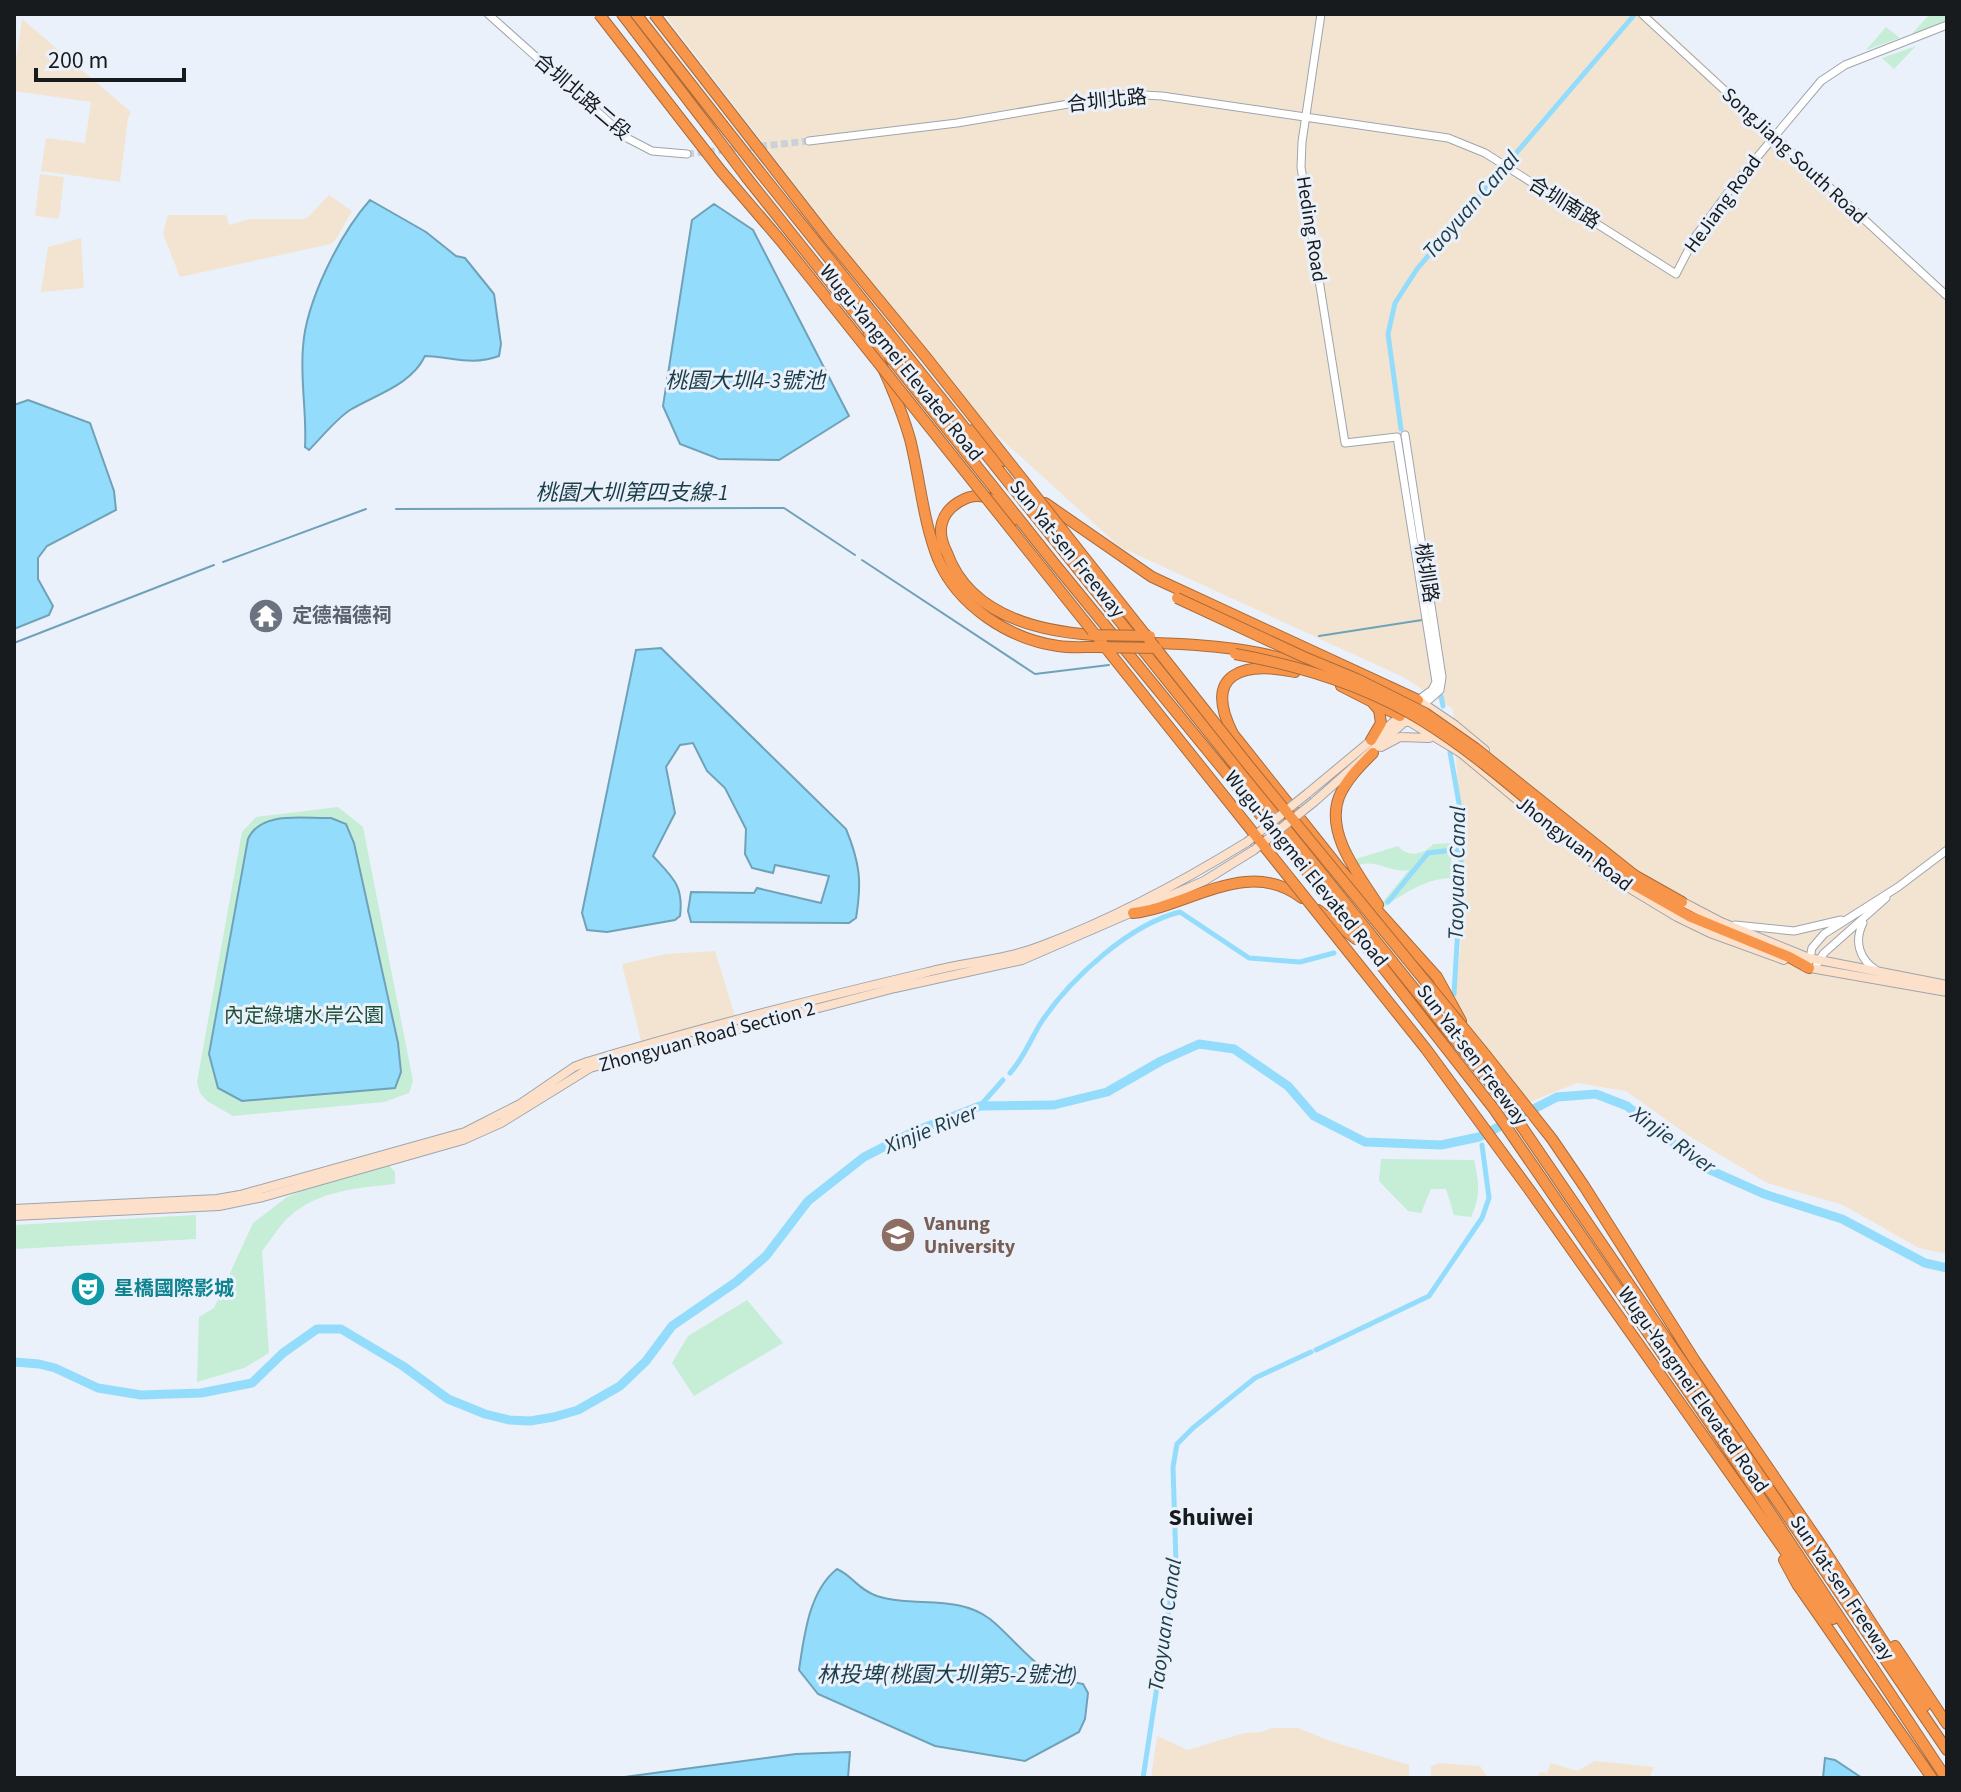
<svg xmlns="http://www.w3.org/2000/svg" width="1961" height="1792" font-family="'Source Sans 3','Noto Sans TC',sans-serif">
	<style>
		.industrial { fill: #f3e4d1 }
		.green { fill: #c6edd6 }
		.water { fill: #94dcfc; stroke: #6fa2b9; stroke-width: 2 }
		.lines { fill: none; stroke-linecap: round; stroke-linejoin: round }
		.stream { stroke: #6fa2b9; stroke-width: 2 }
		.canal { stroke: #94dcfc; stroke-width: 5 }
		.river { stroke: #94dcfc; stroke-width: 9 }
		.tertiary-tunnel { stroke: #cad1d9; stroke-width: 7; stroke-dasharray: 7 3.5; stroke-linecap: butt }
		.tertiary-casing { stroke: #9ea5ad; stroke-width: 9 }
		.secondary-casing { stroke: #9ea5ad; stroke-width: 10 }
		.motorway-casing { stroke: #a96b3b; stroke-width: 12 }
		.tertiary { stroke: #fff; stroke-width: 7 }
		.secondary { stroke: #fde0c9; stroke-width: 8 }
		.motorway { stroke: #f7964b; stroke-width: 10 }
		.secondary-bridge-casing { stroke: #9ea5ad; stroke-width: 10; stroke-linecap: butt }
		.motorway-bridge-casing { stroke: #a96b3b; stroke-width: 12; stroke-linecap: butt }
		.secondary-bridge { stroke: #fde0c9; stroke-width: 8 }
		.motorway-bridge { stroke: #f7964b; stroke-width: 10 }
		.labels { text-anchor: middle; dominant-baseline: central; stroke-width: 6; stroke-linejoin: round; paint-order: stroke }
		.street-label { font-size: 20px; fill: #181b1e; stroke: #eaf1fa }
		.worship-label { font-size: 20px; font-weight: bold; fill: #5b616d; stroke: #eaf1fa; text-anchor: start }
		.park-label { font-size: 20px; fill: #1c4f37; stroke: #eaf1fa }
		.education-label { font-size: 20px; font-weight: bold; fill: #785e54; stroke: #eaf1fa; text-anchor: start }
		.culture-label { font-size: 20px; font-weight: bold; fill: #0d838f; stroke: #eaf1fa; text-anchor: start }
		.water-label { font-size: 22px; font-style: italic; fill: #1b3c4a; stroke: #eaf1fa }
		.quarter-label { font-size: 24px; font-weight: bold; fill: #181b1e; stroke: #eaf1fa }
	</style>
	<rect width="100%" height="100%" fill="#eaf1fa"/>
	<!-- industrial -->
	<path class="industrial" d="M664 14H1650L1943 286 1947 283V1254L1919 1248 1843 1205 1767 1183 1689 1136 1626 1091 1577 1083 1527 1103 1454 1010 1465 899 1453 709 1403 677 1120 547 964 405Z
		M22 19 131 112 128 118 120 182 41 171 46 138 85 143 91 102 14 91V73Z
		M40 174 64 177 59 219 35 216Z
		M329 195 352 211 336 239 331 244 180 277 163 234 168 215H226L229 225 250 219H303L309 216Z
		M81 238 84 288 41 292 48 247Z
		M715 951 735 1016 641 1041 622 964 666 954Z
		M1271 1728H1298L1330 1741 1409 1765V1778H1151L1157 1736 1188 1750 1244 1733 1262 1732Z
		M1595 1761 1654 1767 1649 1778H1531L1538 1777 1540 1772 1547 1773 1551 1763 1577 1771Z
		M1440 1763 1480 1766 1488 1778H1431V1766Z"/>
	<!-- green -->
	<path class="green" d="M1930 14H1947V20L1910 36Z
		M1886 27 1900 38 1866 50Z
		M1916 46 1894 69 1882 58Z
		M338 807 363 827 413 1081 409 1093 384 1102 233 1116 207 1101 200 1093 197 1082 242 832 256 817Z
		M1452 843 1451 878C1425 879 1405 893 1384 907L1381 904 1409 870C1391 874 1378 859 1359 865L1356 859 1398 846C1407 858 1424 855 1433 844Z
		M1381 1159 1474 1160C1479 1182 1481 1196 1471 1217L1454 1215 1446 1189H1431L1421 1213 1408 1211 1379 1181Z
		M388 1164 395 1172V1184C359 1188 318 1190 289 1217 279 1226 271 1240 262 1251L269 1353 244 1368 197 1382 199 1317 214 1308 253 1223 287 1197 313 1186Z
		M196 1215V1239L15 1249 14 1225Z
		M747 1300 783 1343 694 1396 672 1363 688 1336Z"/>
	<!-- water -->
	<path class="water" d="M370 200 426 232 456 256 465 258 494 294 501 344 499 356C471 366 453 357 425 356 411 385 377 394 350 410 335 420 322 437 309 450L305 447C307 414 300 380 303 347 306 301 340 234 370 200Z
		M714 204 753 230 849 416 779 460 719 459 680 444 663 406 692 220Z
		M28 400 90 423 114 491 116 510 47 546 38 558V579L53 606 49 615 14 629V405Z
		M661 648 846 829C860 863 862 882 856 918L849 923 691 922 688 911 691 892 754 893 757 888 821 903 829 876 775 865 773 873 752 868 745 854 746 829 725 788 707 771 693 743 680 745 666 767 675 813 653 856C672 877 684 885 680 916L675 920 607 932 587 930 582 913 636 650Z
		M331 818 346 824 354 843 398 1043 401 1072 395 1088 242 1101 218 1088 209 1054 248 839C261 810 304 819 331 818Z
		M837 1569C853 1576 857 1589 877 1596 914 1608 957 1594 990 1619 1023 1646 1037 1677 1083 1684L1088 1693 1085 1719 1079 1732 1025 1761 935 1746 818 1694 799 1670C804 1636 809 1591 837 1569Z
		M850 1752 848 1778H617L796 1754Z
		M1825 1758 1835 1760 1862 1778H1823Z"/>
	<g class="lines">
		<!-- stream -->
		<path class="stream" d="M396 509 784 508 855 555
			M862 560 1035 674 1109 665
			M223 562 366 509
			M1319 636 1422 620
			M14 643 214 565"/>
		<!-- canal -->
		<path class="canal" d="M1401 429 1388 334 1395 303 1417 269 1635 14
			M1441 696 1443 706
			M1450 752 1461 815V876L1454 994
			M1388 902 1428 853 1461 849
			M1010 1073C1024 1058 1031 1038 1042 1021 1071 978 1130 924 1180 912L1249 958 1300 962 1334 953
			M980 1106 1003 1080
			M1316 1350 1429 1296 1482 1218 1489 1198 1482 1145
			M1143 1778 1176 1563 1173 1467 1177 1444 1193 1428 1255 1378 1311 1352"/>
		<!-- river -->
		<path class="river" d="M14 1362 39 1364 55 1368 98 1388 141 1395 201 1393 252 1383 283 1353 317 1329H341L403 1366 448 1399 485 1414 509 1420 530 1421 554 1417 578 1410 620 1386 646 1361 672 1326 736 1282 766 1256 808 1201 864 1157 913 1132 980 1106 1054 1105 1107 1092 1161 1061 1199 1044 1234 1049 1288 1086 1314 1116 1365 1142 1441 1145 1479 1137 1557 1097 1596 1094 1627 1106 1703 1167 1764 1194 1842 1219 1925 1263 1947 1268"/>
		<!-- tertiary-tunnel -->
		<path class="tertiary-tunnel" d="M687 154 809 141"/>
		<!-- tertiary casing -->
		<g class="tertiary-casing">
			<path id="tertiary" d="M488 14 627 138 652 151 687 154
				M1321 14 1302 142 1301 167 1345 443 1397 437 1436 682 1432 690 1418 700
				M1642 14 1947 296
				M809 141 957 123 1127 94 1162 96 1448 138 1485 153 1676 274 1695 237 1733 186 1821 81 1845 65 1947 25
				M1405 435 1442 677 1440 690 1424 704
				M1863 923C1854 941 1859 959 1876 970
				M1735 925 1794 931 1841 920
				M1809 962 1812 948 1824 934 1898 887 1947 850
				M1817 964 1824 953 1886 898"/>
		</g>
		<!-- secondary casing -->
		<g class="secondary-casing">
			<path id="secondary" d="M1416 702 1418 700 1455 725 1485 750
				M1400 716 1461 753 1606 874 1677 917 1710 933 1784 960
				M1381 747 1400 737 1429 738
				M1308 793 1403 714
				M1314 802 1410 717
				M1679 900 1721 922 1809 958 1947 985
				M1805 967 1947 992
				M14 1209 217 1199 240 1195 465 1132 520 1104 574 1067 587 1062C700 1028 814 999 928 972 966 962 1005 960 1041 946 1113 919 1182 882 1247 842
				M14 1216 219 1206 263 1197 463 1140 501 1123 590 1068 895 988 1022 960 1204 881 1254 850"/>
		</g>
		<!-- motorway casing -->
		<g class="motorway-casing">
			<path id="motorway" d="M622 14 711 130
				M636 14 722 124
				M759 171 1505 1102 1947 1750
				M747 178 1054 563 1326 895 1494 1109 1736 1461 1946 1778
				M868 336C883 368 900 404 910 439 920 479 923 521 938 559 958 606 1009 639 1058 646 1070 648 1083 647 1095 647
				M973 430 1004 461
				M1045 503 1152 577 1418 700
				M1013 520C1005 512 996 500 985 497 968 492 946 507 942 523 939 533 943 545 947 553 969 614 1036 631 1093 635
				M1154 643C1223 645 1271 651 1336 675
				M1295 672C1243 661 1202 673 1233 734L1341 870 1437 977 1461 1021
				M1341 686 1400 716
				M1371 740 1381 723 1379 710 1373 703
				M1373 753C1360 766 1346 780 1339 797 1325 834 1359 875 1378 905
				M1634 875 1682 902
				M1629 882 1689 916 1789 957 1809 968
				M1318 910 1356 939
				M1133 913C1188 907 1248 856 1302 898
				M1474 1046 1491 1078
				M1584 1186 1695 1361 1823 1548 1925 1706
				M1531 1192 1833 1619
				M1784 1560 1797 1584 1932 1778
				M1895 1646 1947 1724"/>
		</g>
		<!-- tertiary -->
		<use href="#tertiary" class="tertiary"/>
		<!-- secondary -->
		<use href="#secondary" class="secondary"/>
		<!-- motorway -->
		<use href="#motorway" class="motorway"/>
		<!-- secondary-bridge casing -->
		<g class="secondary-bridge-casing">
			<path id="secondary-bridge" d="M1247 842 1308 793
				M1254 850 1314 802"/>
		</g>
		<!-- motorway-bridge casing -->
		<g class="motorway-bridge-casing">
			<path id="motorway-bridge" d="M599 14 721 171 781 241 1426 1049 1531 1192
				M654 14 828 238 925 356 1249 766 1484 1053 1552 1139 1584 1186
				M722 124 759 171
				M711 130 747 178
				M1177 598 1304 657 1357 679 1425 713 1475 748 1634 875
				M1093 635 1150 636
				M1095 647 1157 648
				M1235 654C1301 666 1365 685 1423 721 1497 767 1559 831 1629 882"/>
		</g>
		<!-- secondary-bridge -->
		<use href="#secondary-bridge" class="secondary-bridge"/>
		<!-- motorway-bridge -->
		<use href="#motorway-bridge" class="motorway-bridge"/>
	</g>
	<!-- icons -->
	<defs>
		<g id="temple-disc" transform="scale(1.8)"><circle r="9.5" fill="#6b7280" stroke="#eaf1fa"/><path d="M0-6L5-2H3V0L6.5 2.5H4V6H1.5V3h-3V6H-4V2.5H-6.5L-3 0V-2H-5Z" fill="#fff"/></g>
		<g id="university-disc" transform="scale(1.8)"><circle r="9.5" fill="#8d6e63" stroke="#eaf1fa"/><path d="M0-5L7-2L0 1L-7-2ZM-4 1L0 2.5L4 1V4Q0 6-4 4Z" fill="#fff"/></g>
		<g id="theatre-disc" transform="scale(1.8)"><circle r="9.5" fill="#0f9aa8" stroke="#eaf1fa"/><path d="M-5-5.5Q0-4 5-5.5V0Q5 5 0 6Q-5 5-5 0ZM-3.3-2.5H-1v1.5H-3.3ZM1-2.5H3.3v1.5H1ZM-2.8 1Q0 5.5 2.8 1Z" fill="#fff"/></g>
	</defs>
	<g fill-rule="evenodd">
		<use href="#temple-disc" x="266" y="616"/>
		<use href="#university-disc" x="898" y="1235"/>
		<use href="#theatre-disc" x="88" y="1289"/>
	</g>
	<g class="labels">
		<!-- street labels -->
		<g class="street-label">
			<text transform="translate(582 97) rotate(41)">合圳北路二段</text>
			<text transform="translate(1107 101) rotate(-6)">合圳北路</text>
			<text transform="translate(1794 156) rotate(43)">SongJiang South Road</text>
			<text transform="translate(1564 203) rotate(32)">合圳南路</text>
			<text transform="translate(1723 204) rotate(-54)">HeJiang Road</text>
			<text transform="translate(1311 229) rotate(81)">Heding Road</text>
			<text transform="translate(901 363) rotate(51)">Wugu-Yangmei Elevated Road</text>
			<text transform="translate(1067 549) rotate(51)">Sun Yat-sen Freeway</text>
			<text transform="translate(1426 573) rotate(81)">桃圳路</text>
			<text transform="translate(1574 844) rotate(38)">Jhongyuan Road</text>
			<text transform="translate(1306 869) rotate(51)">Wugu-Yangmei Elevated Road</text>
			<text transform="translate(707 1037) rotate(-15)">Zhongyuan Road Section 2</text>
			<text transform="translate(1472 1055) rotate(53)">Sun Yat-sen Freeway</text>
			<text transform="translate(1693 1390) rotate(55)">Wugu-Yangmei Elevated Road</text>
			<text transform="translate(1842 1588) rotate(56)">Sun Yat-sen Freeway</text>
		</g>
		<!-- worship labels -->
		<g class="worship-label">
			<text x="292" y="616">定德福德祠</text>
		</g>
		<!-- park labels -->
		<g class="park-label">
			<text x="304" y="1016">內定綠塘水岸公園</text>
		</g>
		<!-- education labels -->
		<g class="education-label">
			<text x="924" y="1224">Vanung<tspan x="924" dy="23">University</tspan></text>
		</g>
		<!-- culture labels -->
		<g class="culture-label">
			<text x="114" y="1289">星橋國際影城</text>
		</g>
		<!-- water labels -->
		<g class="water-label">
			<text transform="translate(1471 205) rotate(-49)">Taoyuan Canal</text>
			<text x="745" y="381">桃園大圳4-3號池</text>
			<text x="632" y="493">桃園大圳第四支線-1</text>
			<text transform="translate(1457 873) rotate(-89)">Taoyuan Canal</text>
			<text transform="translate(931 1129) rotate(-22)">Xinjie River</text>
			<text transform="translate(1673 1140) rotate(36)">Xinjie River</text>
			<text transform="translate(1165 1625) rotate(-82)">Taoyuan Canal</text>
			<text x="947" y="1675">林投埤(桃園大圳第5-2號池)</text>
		</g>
		<!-- quarter labels -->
		<g class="quarter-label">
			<text x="1211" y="1517">Shuiwei</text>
		</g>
	</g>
	<!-- border -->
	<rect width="1961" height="1792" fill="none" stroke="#181b1e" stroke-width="32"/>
	<!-- scale -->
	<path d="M36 68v12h148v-12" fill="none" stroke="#181b1e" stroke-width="4"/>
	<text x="48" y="68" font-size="24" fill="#181b1e" stroke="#eaf1fa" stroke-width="6" paint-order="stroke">200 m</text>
</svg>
